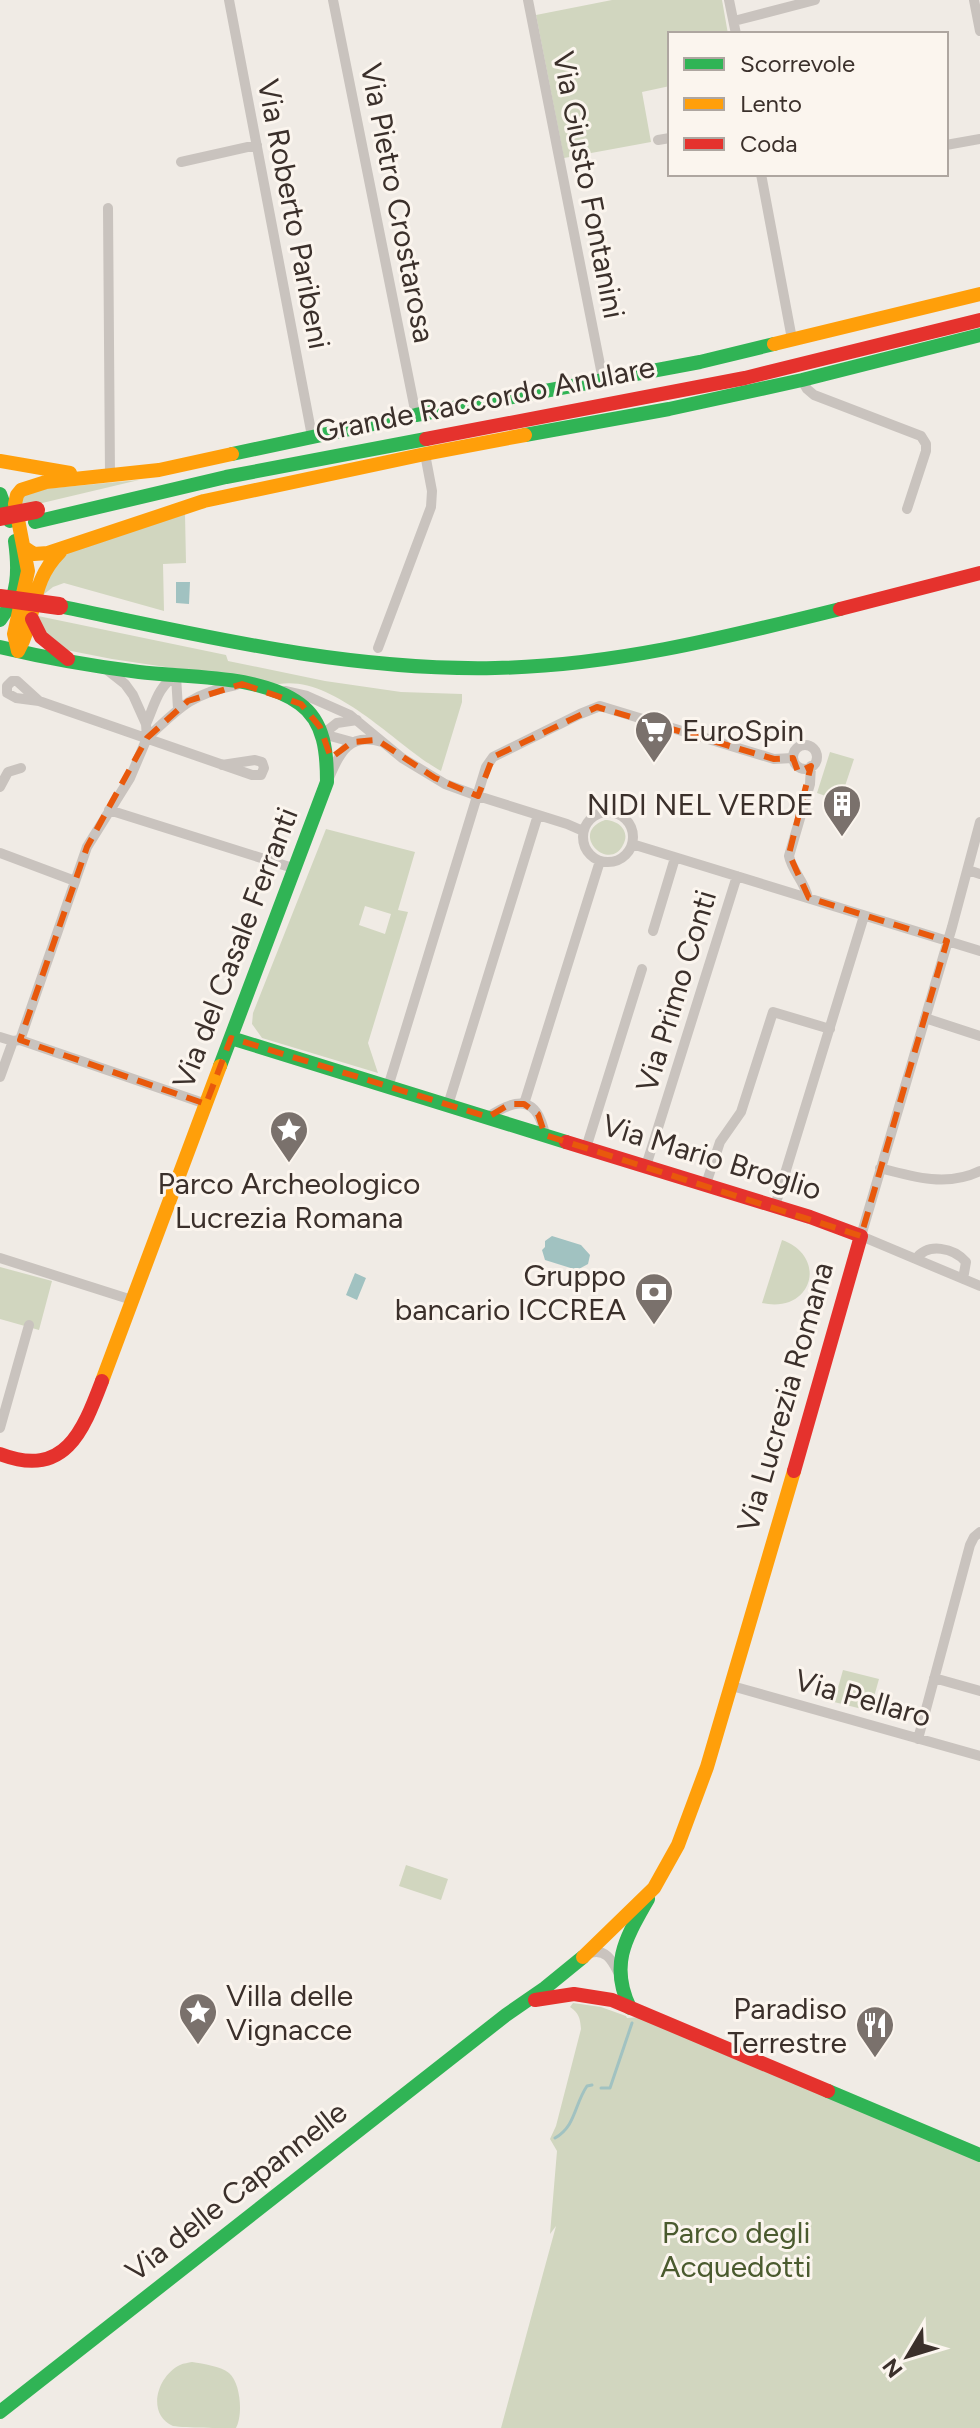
<svg xmlns="http://www.w3.org/2000/svg" width="980" height="2428" font-family="Figtree,sans-serif">
	<style>
		.green { fill: #d1d6bf; fill-rule: evenodd }
		.water { fill: #a1c2c1 }
		.lines { fill: none; stroke-linecap: round; stroke-linejoin: round }
		.stream { stroke: #a1c2c1; stroke-width: 3 }
		.street { stroke: #c9c3be; stroke-width: 10 }
		.fast { stroke: #30b455; stroke-width: 14 }
		.slow { stroke: #ff9f0a; stroke-width: 14 }
		.jam { stroke: #e5322d; stroke-width: 14 }
		.jam-bridge { stroke: #e5322d; stroke-width: 18 }
		.marked { fill: none; stroke: #e8590c; stroke-width: 6; stroke-dasharray: 16 10; stroke-linejoin: round }
		.labels { text-anchor: middle; dominant-baseline: central; stroke-width: 6; stroke-linejoin: round; paint-order: stroke }
		.street-label { font-size: 30px; fill: #3b302b; stroke: #fbf5ee }
		.poi-label { font-size: 30px; fill: #3b302b; stroke: #fbf5ee; text-anchor: end }
		.park-label { font-size: 30px; fill: #4a5a2e; stroke: #fbf5ee }
	</style>
	<rect width="100%" height="100%" fill="#f0ebe5"/>
	<!-- green -->
	<path class="green" d="M612 0H722L728 34H670V86L642 92 651 142 564 158 536 15Z
		M139 480 21 508 23 497 32 490Z
		M185 514 186 563 163 564 164 611 64 583 53 587 43 595 40 594C44 574 55 562 72 550Z
		M38 616 226 655 228 661 325 681 401 692 462 694V702L441 771C396 746 335 675 279 684L112 659 61 649 49 641Z
		M830 752 854 759 840 801 817 793Z
		M605 820C618 820 631 831 623 845 609 873 568 833 605 820Z
		M326 829 415 852 398 910 408 912 368 1043 378 1073 262 1038 252 1024 253 1013ZM365 906 391 914 385 934 359 925Z
		M782 1240C829 1257 812 1314 762 1303Z
		M0 1267 52 1281 39 1330 0 1319Z
		M843 1670 879 1679 870 1711 834 1702Z
		M406 1865 448 1879 441 1900 399 1886Z
		M573 2003 601 2007 626 2016 627 2018 640 2017 980 2160V2428H501L556 2226 550 2234 557 2151 550 2139 556 2126 581 2029C580 2018 579 2013 570 2007Z
		M192 2362C204 2364 220 2366 229 2373 241 2383 243 2416 236 2428 220 2428 187 2428 173 2426 146 2414 157 2376 180 2365 184 2363 188 2363 192 2362Z"/>
	<!-- water -->
	<path class="water" d="M176 582H190L189 604 176 603Z
		M552 1236 581 1245 590 1255 588 1264 577 1270 545 1260 542 1250 545 1247V1241Z
		M355 1273 366 1278 357 1300 346 1295Z"/>
	<g class="lines">
		<!-- stream -->
		<path class="stream" d="M601 2088H610L632 2023
			M555 2138C576 2126 574 2105 587 2086L592 2085"/>
		<!-- street -->
		<path class="street" d="M229 0 312 436
			M333 0 416 415
			M528 0 603 380
			M729 0 736 34
			M974 0 980 31
			M734 21 815 0
			M658 140 670 138
			M946 145 980 139
			M181 162 257 145
			M761 174 792 339
			M108 208 110 475
			M802 380 807 389 814 395 921 436 926 444V451L907 509
			M378 648 431 507 432 491 425 454
			M285 691 307 696 350 715 402 758 445 784 478 796 567 824 583 831
			M39 701 17 681H12L7 686V693L16 698 39 701 252 775H261L264 768 262 762 255 760 222 765
			M146 724C154 707 158 685 176 676L178 709
			M323 734 337 723 357 720
			M323 734 352 742
			M147 738C180 707 191 694 236 685
			M793 757a12 12 0 1 1 24 0a12 12 0 1 1-24 0Z
			M328 780C340 753 348 732 382 742
			M0 787 8 772 21 768
			M109 810 296 869
			M583 837a25 25 0 1 1 50 0a25 25 0 1 1-50 0Z
			M980 822 952 927 861 1236 980 1286
			M632 844 980 951
			M0 853 75 881
			M968 870 980 874
			M808 898C805 882 792 871 789 856L810 784 811 766
			M653 931 675 858
			M925 1018 980 1036
			M0 1037 13 1041 20 1040 206 1104
			M20 1040 87 847 130 778 147 738 146 724 133 695 125 684 106 669
			M0 1077 13 1041
			M388 1087 486 767 493 757 580 714 600 706 774 759 793 758
			M524 1104 600 861
			M448 1105 538 815
			M488 1117C516 1098 537 1095 545 1135
			M586 1148 642 969
			M646 1166 737 876
			M880 1168C913 1177 948 1187 980 1171
			M706 1184 720 1142 741 1112 773 1012 830 1029
			M775 1206 864 916
			M0 1258 132 1300
			M916 1259C928 1242 954 1248 966 1262L963 1279
			M0 1428 29 1325
			M934 1678 980 1691
			M732 1686 980 1756
			M918 1739 970 1545 974 1537 980 1532
			M590 1953C605 1948 612 1960 618 1972"/>
		<!-- fast -->
		<path class="fast" d="M525 435 669 409 802 380 980 335
			M232 454 416 415 700 362 774 344
			M0 494 10 521
			M35 522 226 477 426 439
			M59 606C203 636 348 671 495 668 613 666 727 637 840 609
			M0 620C19 596 19 570 15 541
			M0 647C46 658 92 666 139 672 187 678 260 674 300 704 325 722 327 754 327 782L220 1066
			M231 1038 566 1142
			M630 2008C609 1964 626 1938 648 1899
			M828 2091 980 2155
			M0 2412 506 2015 545 1988 583 1957"/>
		<!-- slow -->
		<path class="slow" d="M774 344 980 294
			M0 461 70 473
			M25 548 34 554 48 553 204 501 425 454 525 435
			M18 651 14 634 28 571 15 504 17 495 21 490 46 482 159 470 232 454
			M18 651C38 615 29 583 60 552
			M102 1381 220 1066
			M583 1957 654 1888 678 1845 707 1767 794 1471"/>
		<!-- jam -->
		<path class="jam" d="M426 439 745 378 980 320
			M840 609 980 573
			M32 619 41 637 68 659
			M566 1142 810 1217 861 1236 794 1471
			M0 1454C65 1479 83 1431 102 1381
			M535 2000 574 1994 612 2000 828 2091"/>
		<!-- jam-bridge -->
		<path class="jam-bridge" d="M0 517 36 510
			M0 598 59 606"/>
	</g>
	<!-- marked area -->
	<path class="marked" d="M242 684 301 704 320 727 331 758 352 742 377 740 435 778 478 796 493 757 597 707 774 759 793 758 798 772 811 766 789 854 809 898 947 941 861 1236 545 1135 538 1114 524 1104H510L488 1117 231 1038 206 1104 20 1040 87 847 147 738 188 701Z"/>
	<!-- icons -->
	<defs>
		<g id="supermarket-pin" transform="scale(2)"><path d="M0 17L-7.5 6A9.5 9.5 0 1 1 7.5 6Z" fill="#7a716c" stroke="#fbf5ee"/><path d="M-6-5.5h2.5l.6 2H6L4.5 2H-2.5L-4.4-4H-6ZM-1.5 3.2a1.3 1.3 0 1 0 .1 0ZM3 3.2a1.3 1.3 0 1 0 .1 0Z" fill="#fff"/></g>
		<g id="building-pin" transform="scale(2)"><path d="M0 17L-7.5 6A9.5 9.5 0 1 1 7.5 6Z" fill="#7a716c" stroke="#fbf5ee"/><path d="M-4-6H4V6H1V3H-1V6H-4ZM-2.5-4.3h1.7v1.8h-1.7ZM.8-4.3h1.7v1.8H.8ZM-2.5-1h1.7V.8h-1.7ZM.8-1h1.7V.8H.8Z" fill="#fff"/></g>
		<g id="sight-pin" transform="scale(2)"><path d="M0 17L-7.5 6A9.5 9.5 0 1 1 7.5 6Z" fill="#7a716c" stroke="#fbf5ee"/><path d="M0-6L1.8-2.2L6-1.7L2.9 1.2L3.7 5.4L0 3.3L-3.7 5.4L-2.9 1.2L-6-1.7L-1.8-2.2Z" fill="#fff"/></g>
		<g id="bank-pin" transform="scale(2)"><path d="M0 17L-7.5 6A9.5 9.5 0 1 1 7.5 6Z" fill="#7a716c" stroke="#fbf5ee"/><path d="M-6-4H6V4H-6ZM0-2.3a2.3 2.3 0 1 0 0 4.6a2.3 2.3 0 1 0 0-4.6Z" fill="#fff"/></g>
		<g id="restaurant-pin" transform="scale(2)"><path d="M0 17L-7.5 6A9.5 9.5 0 1 1 7.5 6Z" fill="#7a716c" stroke="#fbf5ee"/><path d="M-5-6h1v4h1v-4h1v4h1v-4h1v5L-1.5 .5V6h-2V.5L-5-1ZM5-6V6H3V1.5H1.5Q1.5-4 5-6Z" fill="#fff"/></g>
	</defs>
	<g fill-rule="evenodd">
		<use href="#supermarket-pin" x="654" y="730"/>
		<use href="#building-pin" x="842" y="804"/>
		<use href="#sight-pin" x="289" y="1130"/>
		<use href="#bank-pin" x="654" y="1292"/>
		<use href="#sight-pin" x="198" y="2012"/>
		<use href="#restaurant-pin" x="875" y="2025"/>
	</g>
	<g class="labels">
		<!-- street labels -->
		<g class="street-label">
			<text transform="translate(589 185) rotate(79)">Via Giusto Fontanini</text>
			<text transform="translate(398 203) rotate(79)">Via Pietro Crostarosa</text>
			<text transform="translate(294 214) rotate(79)">Via Roberto Paribeni</text>
			<text transform="translate(485 399) rotate(-11)">Grande Raccordo Anulare</text>
			<text transform="translate(235 948) rotate(-69)">Via del Casale Ferranti</text>
			<text transform="translate(676 991) rotate(-73)">Via Primo Conti</text>
			<text transform="translate(712 1157) rotate(17)">Via Mario Broglio</text>
			<text transform="translate(785 1397) rotate(-74)">Via Lucrezia Romana</text>
			<text transform="translate(863 1698) rotate(16)">Via Pellaro</text>
			<text transform="translate(236 2191) rotate(-38)">Via delle Capannelle</text>
		</g>
		<!-- poi labels -->
		<g class="poi-label">
			<text x="682" y="730" text-anchor="start">EuroSpin</text>
			<text x="814" y="804">NIDI NEL VERDE</text>
			<text x="289" y="1183" text-anchor="middle">Parco Archeologico<tspan x="289" dy="34">Lucrezia Romana</tspan></text>
			<text x="626" y="1275">Gruppo<tspan x="626" dy="34">bancario ICCREA</tspan></text>
			<text x="226" y="1995" text-anchor="start">Villa delle<tspan x="226" dy="34">Vignacce</tspan></text>
			<text x="847" y="2008">Paradiso<tspan x="847" dy="34">Terrestre</tspan></text>
		</g>
		<!-- park labels -->
		<g class="park-label">
			<text x="736" y="2232">Parco degli<tspan x="736" dy="34">Acquedotti</tspan></text>
		</g>
	</g>
	<!-- legend -->
	<rect x="668" y="32" width="280" height="144" fill="#fbf5ee" stroke="#aea6a0" stroke-width="2"/>
	<rect x="684" y="58" width="40" height="12" fill="#30b455" stroke="#aea6a0" stroke-width="2"/>
	<text x="740" y="72" font-size="24" fill="#3b302b">Scorrevole</text>
	<rect x="684" y="98" width="40" height="12" fill="#ff9f0a" stroke="#aea6a0" stroke-width="2"/>
	<text x="740" y="112" font-size="24" fill="#3b302b">Lento</text>
	<rect x="684" y="138" width="40" height="12" fill="#e5322d" stroke="#aea6a0" stroke-width="2"/>
	<text x="740" y="152" font-size="24" fill="#3b302b">Coda</text>
	<!-- north arrow -->
	<g transform="translate(908 2356) rotate(232)" stroke="#fbf5ee" stroke-width="6" paint-order="stroke">
	<path d="M0-6L14 30L0 20L-14 30Z" fill="#3b302b"/>
	<text y="-12" font-size="22" font-weight="bold" text-anchor="middle" fill="#3b302b">N</text>
	</g>
</svg>
